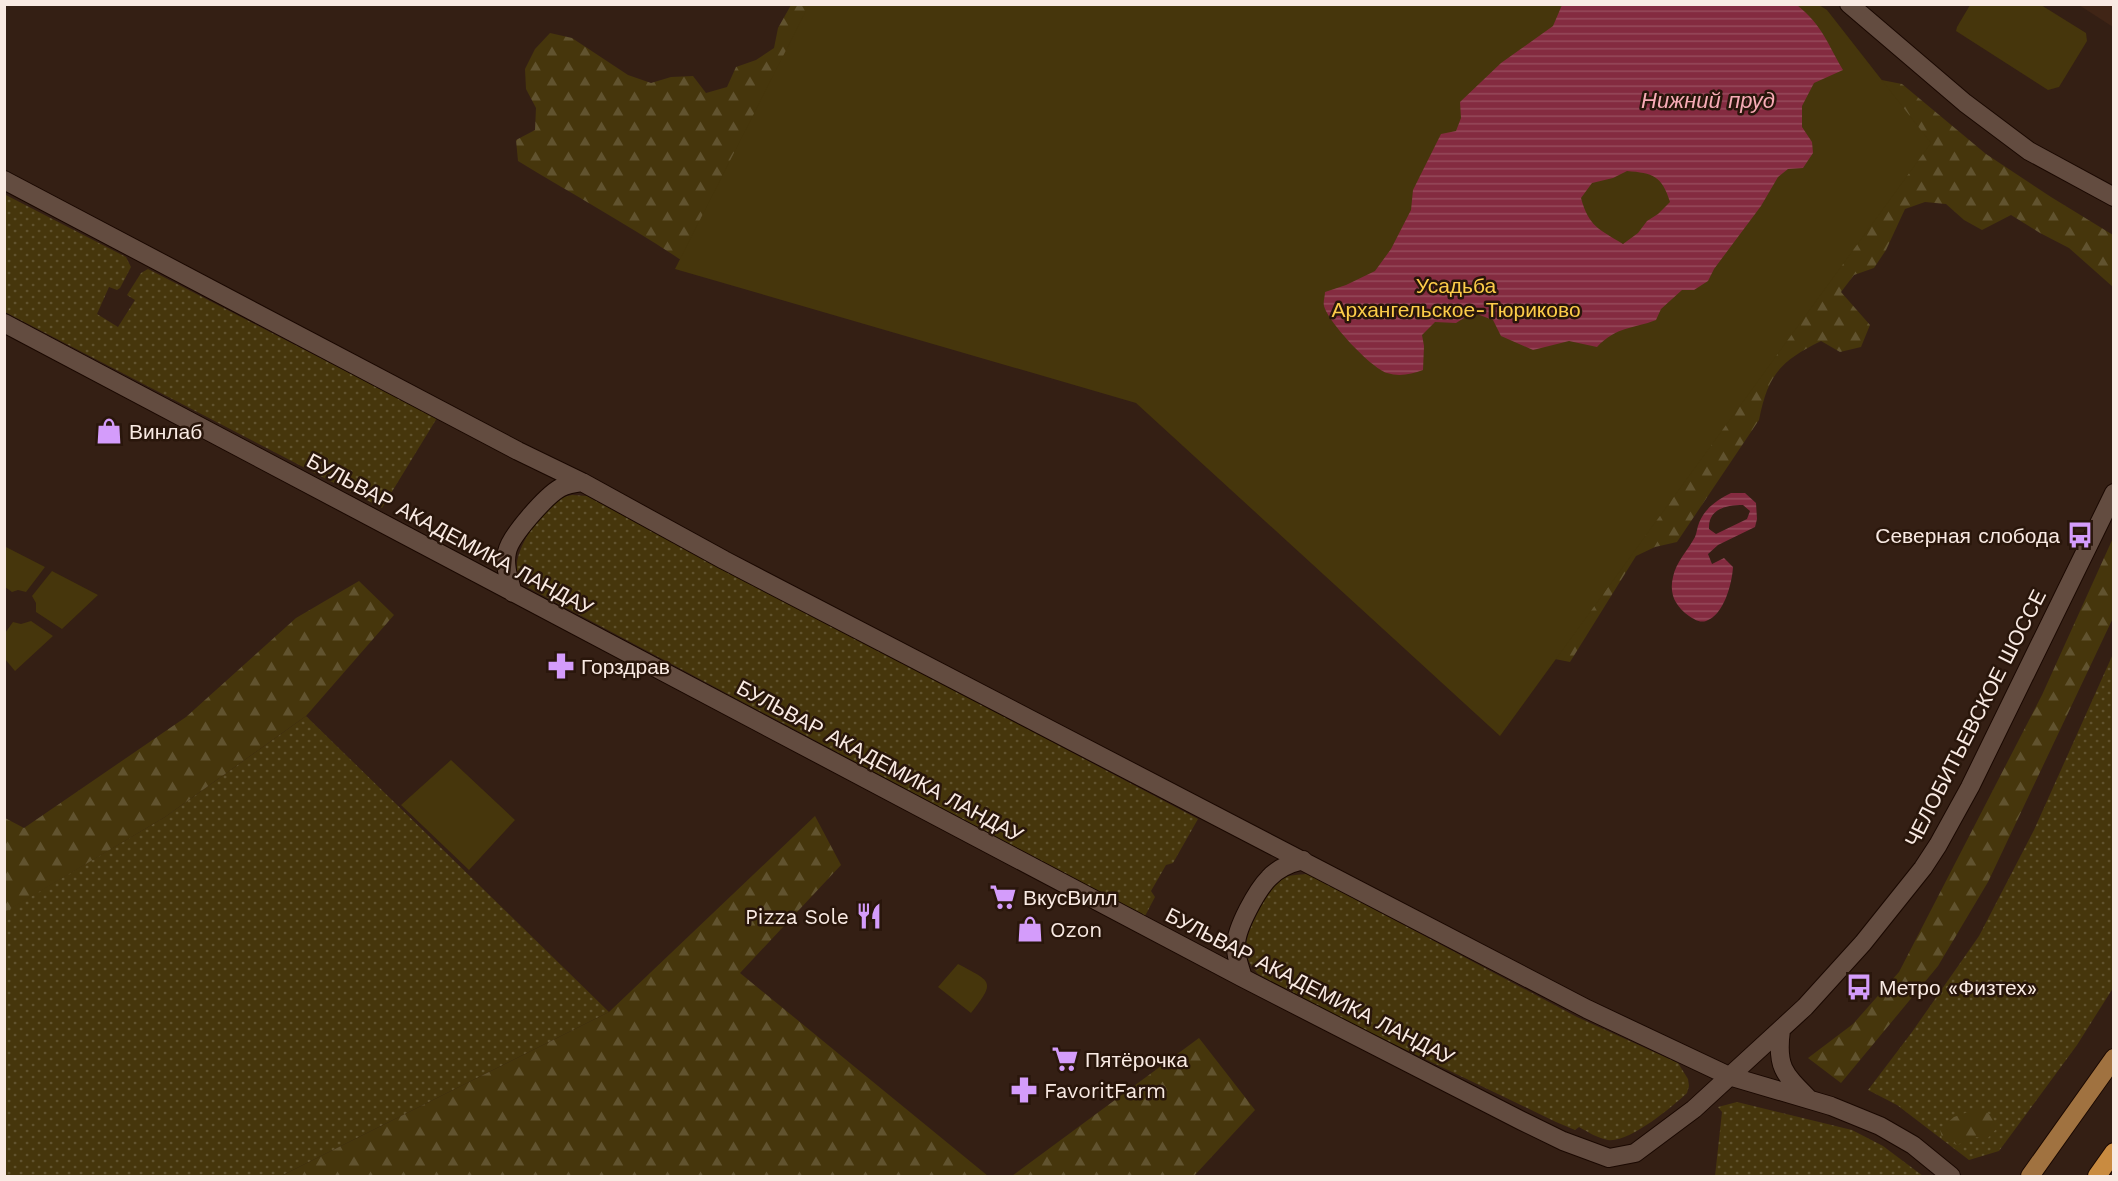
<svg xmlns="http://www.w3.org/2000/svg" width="2118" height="1181" font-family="'Work Sans',sans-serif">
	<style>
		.built { fill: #402516 }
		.grass { fill: url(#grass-dots) }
		.forest { fill: url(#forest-firs) }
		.park { fill: #46360c }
		.water { fill: url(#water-rules); fill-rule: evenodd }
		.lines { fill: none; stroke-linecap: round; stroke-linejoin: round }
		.minor-casing { stroke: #1a0801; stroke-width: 20 }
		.major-casing { stroke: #1a0801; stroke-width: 20 }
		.highway-casing { stroke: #1a0801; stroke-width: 20 }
		.minor { stroke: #634c40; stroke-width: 18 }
		.major { stroke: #a07240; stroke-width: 18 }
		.highway { stroke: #c98b40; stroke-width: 18 }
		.labels { text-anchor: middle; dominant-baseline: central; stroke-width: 5; stroke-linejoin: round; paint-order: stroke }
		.park-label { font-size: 21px; fill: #fccc49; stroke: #29160b }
		.poi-label { font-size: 21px; fill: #f9eae3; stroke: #29160b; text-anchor: start }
		.street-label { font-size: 21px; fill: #f9eae3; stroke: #29160b }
		.water-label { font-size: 22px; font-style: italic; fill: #f7abb6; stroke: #29160b }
	</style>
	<defs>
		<pattern id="grass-dots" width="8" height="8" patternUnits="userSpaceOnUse" patternTransform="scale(1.5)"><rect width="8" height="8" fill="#46360c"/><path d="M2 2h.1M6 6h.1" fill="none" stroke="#61532f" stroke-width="1.8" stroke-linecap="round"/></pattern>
		<pattern id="forest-firs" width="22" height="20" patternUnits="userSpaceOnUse" patternTransform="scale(1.5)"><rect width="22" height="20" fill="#46360c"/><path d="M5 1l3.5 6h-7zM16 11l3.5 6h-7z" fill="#61532f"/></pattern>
		<pattern id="water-rules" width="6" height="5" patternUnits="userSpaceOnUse" patternTransform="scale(1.5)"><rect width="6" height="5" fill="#842b40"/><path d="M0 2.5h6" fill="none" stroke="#964a5b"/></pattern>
	</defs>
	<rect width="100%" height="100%" fill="#341f14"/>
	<!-- built -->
	<path class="built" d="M2079 5H2113V27Z"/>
	<!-- grass -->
	<path class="grass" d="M4 194 126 257 131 267 120 288 117 290 109 287 97 314 118 327 135 300 127 295 141 273 148 269 437 418 382 508 5 312Z
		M572 495 587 496 1198 819 1173 863 1166 865 1151 891 1155 897 1145 916 529 588C526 585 521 581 519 577 508 556 541 511 558 500 562 497 568 496 572 495Z
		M2113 654V988L2077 1045 1999 1151 1969 1160 1897 1105 1868 1090 1912 1032 1979 936 2034 830Z
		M306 716 609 1012 281 1176H5L4 912 165 817Z
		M1308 874 1577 1017 1678 1063 1688 1079 1689 1086 1687 1093C1672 1107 1629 1143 1608 1140 1597 1138 1588 1132 1579 1127L1575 1130 1556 1122 1348 1022 1258 974C1252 967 1246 959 1246 949 1244 934 1268 889 1280 880 1288 874 1299 875 1308 874Z
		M1737 1102 1852 1130 1883 1146 1923 1176H1715L1722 1112 1718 1107Z"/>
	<!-- forest -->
	<path class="forest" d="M791 5H988L1851 74 1902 84 1986 154 2051 197 2113 235V287L2069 248 2040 233 2011 215 1982 230 1964 220 1946 204 1925 202 1905 209 1886 250 1874 268 1854 275 1841 292 1870 325 1861 347 1840 352 1821 341C1779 362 1768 375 1759 420L1677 542 1655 547 1636 556 1570 662 1550 658 1132 393 684 262C630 226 574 195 518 161L516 140 535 130 536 108 526 89 525 69 535 49 550 33 572 38 628 75 651 83 671 77 693 76 706 93 727 87 736 67 756 60 774 48 778 28Z
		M2113 538V618L1988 882 1938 966 1841 1083 1808 1058 1853 1024 1899 972 2042 695Z
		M359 581 394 615 306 716 165 817 5 912V818L24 828 186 717 296 618Z
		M815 816 841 865 740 973 988 1176H281L609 1012Z
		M1199 1038 1255 1110 1194 1176H1012Z
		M1979 1108 1991 1115 1998 1127 1988 1138 1974 1137 1957 1145 1942 1139 1940 1129 1954 1117Z"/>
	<!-- park -->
	<path class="park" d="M809 5H1819L1827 10 1931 143 1500 736 1136 403 675 269Z
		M1970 5H2041L2086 33 2087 41 2059 87 2048 90 1956 31 1957 27Z
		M4 546 45 567 26 592 18 590 12 592 5 587Z
		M52 571 98 595 62 629 36 612V603L32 596Z
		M31 621 53 636 15 671 5 659V633L13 622 21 624Z
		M451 760 515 820 469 870 401 805Z
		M958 964C992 982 996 981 971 1013L938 987Z"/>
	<!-- water -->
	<path class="water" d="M1562 5H1797C1823 26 1827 43 1843 70L1814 83 1802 106V127L1812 142 1813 153 1803 168 1788 169 1778 177 1761 206 1714 269 1708 281 1694 290H1682L1661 309 1656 320C1633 329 1617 326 1597 347L1569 341 1533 350 1501 336 1493 320 1477 314 1464 318 1456 323 1435 322 1422 335 1424 346 1423 370C1411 374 1400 377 1387 373 1371 368 1328 322 1324 306 1323 302 1325 296 1325 292L1346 285 1375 271 1391 249 1411 210 1413 190 1441 134 1456 131 1461 118 1460 102 1501 63 1553 26ZM1627 171C1653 173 1662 176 1670 202L1658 214 1647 221 1638 233 1623 244C1599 229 1589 227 1581 198L1592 183 1613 178Z
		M1731 493H1745L1756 503 1757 519 1755 527 1718 545 1708 554 1712 564 1724 558 1733 567C1732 584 1724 615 1706 621 1699 623 1694 619 1689 616 1675 606 1669 594 1673 577 1676 562 1688 550 1695 537 1697 532 1697 528 1699 523 1705 508 1717 500 1731 493ZM1743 505 1750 511 1747 519 1716 534 1709 529C1708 509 1726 505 1743 505Z"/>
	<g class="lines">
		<!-- minor casing -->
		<g class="minor-casing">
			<path id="minor" d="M1849 4 1965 103 2029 151 2114 197
				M4 180 518 451 582 482 724 560 1587 1009 1729 1076 1831 1106 1880 1126 1913 1145 1951 1176
				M4 323 919 807 1243 978 1522 1121 1563 1141 1609 1158 1635 1153 1694 1109 1805 1007 1863 943 1923 868 1938 845 1970 787 2114 493
				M513 593C509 579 504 566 507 552 510 536 546 496 560 488 567 484 574 483 582 482
				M1243 978C1240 967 1235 956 1236 945 1236 928 1257 890 1269 878 1277 869 1291 863 1303 860
				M1781 1030C1776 1067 1784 1074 1809 1099"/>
		</g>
		<!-- major casing -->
		<g class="major-casing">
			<path id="major" d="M2030 1176 2114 1058"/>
		</g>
		<!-- highway casing -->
		<g class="highway-casing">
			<path id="highway" d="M2097 1176 2114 1152"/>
		</g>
		<!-- minor -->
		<use href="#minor" class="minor"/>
		<!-- major -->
		<use href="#major" class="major"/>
		<!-- highway -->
		<use href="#highway" class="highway"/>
	</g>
	<!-- icons -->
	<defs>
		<g id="shop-bare" transform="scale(2.07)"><path d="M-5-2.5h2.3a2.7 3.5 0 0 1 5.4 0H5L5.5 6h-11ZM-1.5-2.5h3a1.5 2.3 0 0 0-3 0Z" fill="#d49cfb" stroke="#29160b" stroke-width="2.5" paint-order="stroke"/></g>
		<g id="bus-bare" transform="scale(2.07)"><path d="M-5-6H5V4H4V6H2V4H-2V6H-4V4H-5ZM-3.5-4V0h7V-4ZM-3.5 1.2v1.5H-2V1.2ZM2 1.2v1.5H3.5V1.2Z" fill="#d49cfb" stroke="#29160b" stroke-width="2.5" paint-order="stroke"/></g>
		<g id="pharmacy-bare" transform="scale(2.07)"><path d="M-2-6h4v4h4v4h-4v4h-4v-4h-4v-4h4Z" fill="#d49cfb" stroke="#29160b" stroke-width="2.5" paint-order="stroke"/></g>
		<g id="supermarket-bare" transform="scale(2.07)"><path d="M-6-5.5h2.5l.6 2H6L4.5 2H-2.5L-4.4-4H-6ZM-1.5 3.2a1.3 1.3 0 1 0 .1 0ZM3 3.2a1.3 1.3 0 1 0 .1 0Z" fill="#d49cfb" stroke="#29160b" stroke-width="2.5" paint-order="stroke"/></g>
		<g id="restaurant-bare" transform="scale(2.07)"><path d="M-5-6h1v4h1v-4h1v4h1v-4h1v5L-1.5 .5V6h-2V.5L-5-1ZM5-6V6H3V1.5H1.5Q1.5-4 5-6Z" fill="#d49cfb" stroke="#29160b" stroke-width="2.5" paint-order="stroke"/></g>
	</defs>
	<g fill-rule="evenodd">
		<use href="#shop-bare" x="109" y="431"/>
		<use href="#bus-bare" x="2080" y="535"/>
		<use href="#pharmacy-bare" x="561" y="666"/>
		<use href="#supermarket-bare" x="1003" y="897"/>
		<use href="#restaurant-bare" x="869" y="916"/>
		<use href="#shop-bare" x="1030" y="929"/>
		<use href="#bus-bare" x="1859" y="987"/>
		<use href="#supermarket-bare" x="1065" y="1059"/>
		<use href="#pharmacy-bare" x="1024" y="1090"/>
	</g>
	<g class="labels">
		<!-- park labels -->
		<g class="park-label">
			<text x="1456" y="285">Усадьба<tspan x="1456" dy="24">Архангельское-Тюриково</tspan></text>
		</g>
		<!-- poi labels -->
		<g class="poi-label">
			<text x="129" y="431">Винлаб</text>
			<text x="2060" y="535" text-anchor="end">Северная слобода</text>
			<text x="581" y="666">Горздрав</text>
			<text x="1023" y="897">ВкусВилл</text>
			<text x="849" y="916" text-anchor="end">Pizza Sole</text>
			<text x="1050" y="929">Ozon</text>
			<text x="1879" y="987">Метро «Физтех»</text>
			<text x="1085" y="1059">Пятёрочка</text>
			<text x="1044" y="1090">FavoritFarm</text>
		</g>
		<!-- street labels -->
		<g class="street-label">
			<text transform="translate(450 534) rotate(28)">БУЛЬВАР АКАДЕМИКА ЛАНДАУ</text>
			<text transform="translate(1975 718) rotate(-63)">ЧЕЛОБИТЬЕВСКОЕ ШОССЕ</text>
			<text transform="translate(880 761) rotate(28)">БУЛЬВАР АКАДЕМИКА ЛАНДАУ</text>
			<text transform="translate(1310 986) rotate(27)">БУЛЬВАР АКАДЕМИКА ЛАНДАУ</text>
		</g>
		<!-- water labels -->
		<g class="water-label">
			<text x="1708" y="100">Нижний пруд</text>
		</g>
	</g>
	<!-- border -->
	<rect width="2118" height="1181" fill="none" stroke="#f9eae3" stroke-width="12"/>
</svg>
